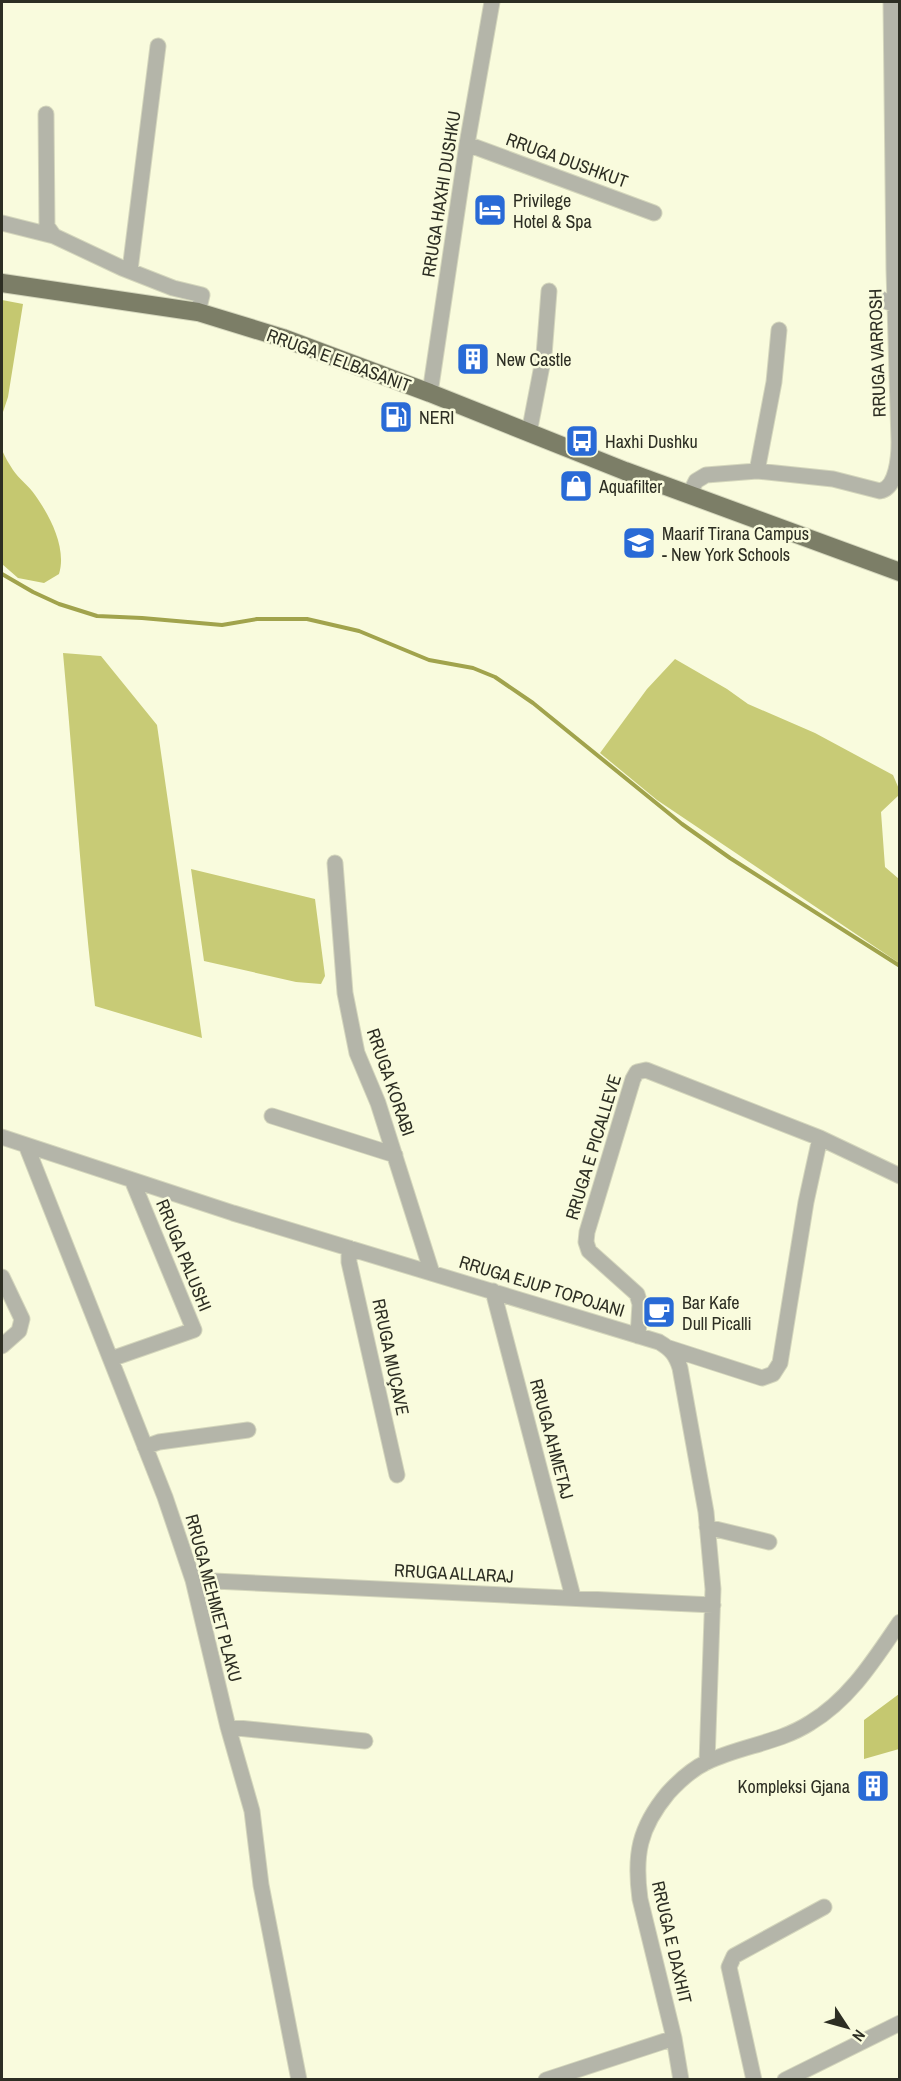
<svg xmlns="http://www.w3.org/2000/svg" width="901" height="2081" font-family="'Archivo Narrow',sans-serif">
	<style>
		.green { fill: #c8cb76 }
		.forest { fill: #c5c870 }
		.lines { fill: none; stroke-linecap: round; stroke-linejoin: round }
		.stream { stroke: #a1a34c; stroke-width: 4 }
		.minor-casing { stroke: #d4d6bc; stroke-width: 17 }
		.major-casing { stroke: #d4d6bc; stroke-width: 20 }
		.minor { stroke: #b4b5a9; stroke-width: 15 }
		.major { stroke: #7c7e67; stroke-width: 18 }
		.labels { text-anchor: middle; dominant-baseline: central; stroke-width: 5; stroke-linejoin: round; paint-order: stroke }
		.street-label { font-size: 18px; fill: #2d2e23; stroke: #f9fbdd }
		.poi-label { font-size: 18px; fill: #2d2e23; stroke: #f9fbdd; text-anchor: start }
	</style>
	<rect width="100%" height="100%" fill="#f9fbdd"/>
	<!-- green -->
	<path class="green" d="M63 653 101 656 157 725 202 1038 95 1006C81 889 74 771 63 653Z
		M675 659 727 689 748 704 815 733 893 775 899 789V795L881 812 885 867 899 879V963L657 800 600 753 647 689Z
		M191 869 315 899 325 976 321 984 296 982 204 961Z"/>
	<!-- forest -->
	<path class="forest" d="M2 300 23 304 8 397 2 415Z
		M2 450C5 457 9 464 13 470 19 479 29 486 35 495 50 516 67 548 59 574L44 583 18 578 2 564Z
		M899 1694V1749L864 1759V1720Z"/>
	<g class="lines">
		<!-- stream -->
		<path class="stream" d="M2 574 33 592 59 604 97 616 142 618 222 625 257 619H307L359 631 429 660 473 668 495 677 533 703 682 824 730 858 900 966"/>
		<!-- minor casing -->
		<g class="minor-casing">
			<path id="minor" d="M46 114 47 226 54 236 122 268 173 288 202 295 198 312
				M467 144 654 213
				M2 223 54 236
				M130 270 158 46
				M876 297 900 307
				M430 393 467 144 492 2
				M529 433 544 355 549 291
				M757 471 774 382 779 330
				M689 495 696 481 706 475 757 471 833 479 880 491C897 488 899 456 899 442L894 270 891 2
				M335 863 345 993 357 1053 378 1103 432 1273
				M272 1116 395 1155
				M2 1137 233 1213 659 1342C671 1349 676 1355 680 1368L706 1512 713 1589 707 1762
				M26 1145 165 1497 193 1580 228 1727 252 1811 261 1885 299 2080
				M349 1248V1262L397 1475
				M2 1277 22 1319 19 1331 2 1346
				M493 1291 573 1597
				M638 1336 640 1304 637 1294 589 1251 586 1242 587 1232 633 1079 637 1072 646 1070 820 1138 900 1176
				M669 1348 762 1378 773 1374 780 1363 806 1202 820 1138
				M111 1359 194 1330 132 1180
				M145 1447 159 1442 248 1430
				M707 1527 769 1542
				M193 1580 713 1605
				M228 1727 365 1741
				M546 2080 674 2038
				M681 2080 674 2038 640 1899C634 1855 639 1828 668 1793 679 1781 692 1769 707 1762 740 1746 779 1743 810 1723 850 1699 874 1660 900 1622
				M754 2080 729 1967 734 1956 824 1907
				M785 2080 900 2023"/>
		</g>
		<!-- major casing -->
		<g class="major-casing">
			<path id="major" d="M2 283 198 312 283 338 430 393 625 471 900 572"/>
		</g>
		<!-- minor -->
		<use href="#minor" class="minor"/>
		<!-- major -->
		<use href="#major" class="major"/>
	</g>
	<!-- icons -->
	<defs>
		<g id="hotel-square" transform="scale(1.725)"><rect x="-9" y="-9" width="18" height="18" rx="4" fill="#296ad6" stroke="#f9fbdd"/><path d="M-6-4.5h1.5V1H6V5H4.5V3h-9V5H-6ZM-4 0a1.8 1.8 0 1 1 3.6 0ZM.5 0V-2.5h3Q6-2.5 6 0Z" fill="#fff"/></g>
		<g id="building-square" transform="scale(1.725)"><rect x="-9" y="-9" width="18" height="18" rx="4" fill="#296ad6" stroke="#f9fbdd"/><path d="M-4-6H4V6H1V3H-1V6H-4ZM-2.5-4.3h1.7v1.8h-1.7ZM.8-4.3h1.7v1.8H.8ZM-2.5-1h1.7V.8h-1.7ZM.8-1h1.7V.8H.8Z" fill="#fff"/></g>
		<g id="fuel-square" transform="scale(1.725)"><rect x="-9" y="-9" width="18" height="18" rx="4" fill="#296ad6" stroke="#f9fbdd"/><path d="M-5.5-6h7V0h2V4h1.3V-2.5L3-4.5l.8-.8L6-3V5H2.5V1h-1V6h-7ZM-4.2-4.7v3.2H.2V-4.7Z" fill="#fff"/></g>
		<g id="bus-square" transform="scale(1.725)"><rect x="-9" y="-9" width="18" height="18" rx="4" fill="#296ad6" stroke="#f9fbdd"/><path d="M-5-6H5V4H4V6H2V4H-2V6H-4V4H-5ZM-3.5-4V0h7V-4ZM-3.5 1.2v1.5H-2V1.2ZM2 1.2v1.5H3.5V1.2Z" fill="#fff"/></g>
		<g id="shop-square" transform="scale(1.725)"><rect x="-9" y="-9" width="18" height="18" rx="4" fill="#296ad6" stroke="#f9fbdd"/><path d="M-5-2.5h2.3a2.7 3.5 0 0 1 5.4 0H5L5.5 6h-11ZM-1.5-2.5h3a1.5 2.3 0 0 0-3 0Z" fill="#fff"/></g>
		<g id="school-square" transform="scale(1.725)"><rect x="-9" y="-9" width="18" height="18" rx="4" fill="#296ad6" stroke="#f9fbdd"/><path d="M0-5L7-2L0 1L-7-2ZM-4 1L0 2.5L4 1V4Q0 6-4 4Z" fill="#fff"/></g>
		<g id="cafe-square" transform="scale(1.725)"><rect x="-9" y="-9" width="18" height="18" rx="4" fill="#296ad6" stroke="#f9fbdd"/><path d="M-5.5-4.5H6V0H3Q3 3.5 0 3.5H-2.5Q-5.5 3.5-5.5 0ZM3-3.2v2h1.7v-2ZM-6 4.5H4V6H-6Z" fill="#fff"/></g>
	</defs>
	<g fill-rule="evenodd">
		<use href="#hotel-square" x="490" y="210"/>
		<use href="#building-square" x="473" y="359"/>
		<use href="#fuel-square" x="396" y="417"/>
		<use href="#bus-square" x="582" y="441"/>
		<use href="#shop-square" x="576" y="486"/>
		<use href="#school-square" x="639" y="543"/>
		<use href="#cafe-square" x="659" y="1312"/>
		<use href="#building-square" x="873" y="1786"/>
	</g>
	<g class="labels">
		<!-- street labels -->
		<g class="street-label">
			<text transform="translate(567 160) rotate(20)">RRUGA DUSHKUT</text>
			<text transform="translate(441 194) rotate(-81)">RRUGA HAXHI DUSHKU</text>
			<text transform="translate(877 353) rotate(-92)">RRUGA VARROSH</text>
			<text transform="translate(339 360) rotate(20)">RRUGA E ELBASANIT</text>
			<text transform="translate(391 1082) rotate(71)">RRUGA KORABI</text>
			<text transform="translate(593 1147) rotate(-73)">RRUGA E PICALLEVE</text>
			<text transform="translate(184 1255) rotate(68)">RRUGA PALUSHI</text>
			<text transform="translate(542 1286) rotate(17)">RRUGA EJUP TOPOJANI</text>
			<text transform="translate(391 1357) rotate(78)">RRUGA MUÇAVE</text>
			<text transform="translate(552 1439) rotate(75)">RRUGA AHMETAJ</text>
			<text transform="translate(454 1573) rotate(3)">RRUGA ALLARAJ</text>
			<text transform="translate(214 1598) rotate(75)">RRUGA MEHMET PLAKU</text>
			<text transform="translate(672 1942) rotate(77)">RRUGA E DAXHIT</text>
		</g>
		<!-- poi labels -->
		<g class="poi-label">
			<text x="513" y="200">Privilege<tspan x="513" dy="21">Hotel &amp; Spa</tspan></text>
			<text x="496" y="359">New Castle</text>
			<text x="419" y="417">NERI</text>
			<text x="605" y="441">Haxhi Dushku</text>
			<text x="599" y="486">Aquafilter</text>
			<text x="662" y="533">Maarif Tirana Campus<tspan x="662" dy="21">- New York Schools</tspan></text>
			<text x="682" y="1302">Bar Kafe<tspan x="682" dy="21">Dull Picalli</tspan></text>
			<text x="850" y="1786" text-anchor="end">Kompleksi Gjana</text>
		</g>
	</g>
	<!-- border -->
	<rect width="901" height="2081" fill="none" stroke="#2d2e23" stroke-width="6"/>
	<!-- north arrow -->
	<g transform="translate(847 2027) rotate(126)" stroke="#f9fbdd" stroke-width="4.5" paint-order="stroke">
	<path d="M0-4.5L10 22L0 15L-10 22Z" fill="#2d2e23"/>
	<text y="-9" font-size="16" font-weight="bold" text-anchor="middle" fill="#2d2e23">N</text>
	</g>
</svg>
